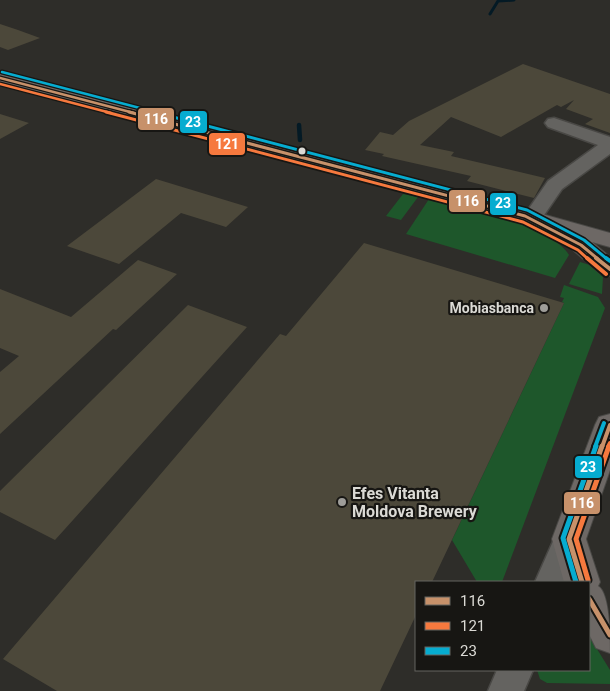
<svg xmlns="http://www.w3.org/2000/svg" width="610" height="691" font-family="Roboto,sans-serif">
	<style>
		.green { fill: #1e572b }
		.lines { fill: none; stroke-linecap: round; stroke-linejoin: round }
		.stream-far1 { stroke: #041a25; stroke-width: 3 }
		.stream { stroke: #041a25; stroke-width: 4.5 }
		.building { fill: #4c483a }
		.minor-casing { stroke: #494845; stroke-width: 3 }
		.major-casing { stroke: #494845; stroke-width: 2 }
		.minor { fill: #646360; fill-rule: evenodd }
		.major { fill: #6d6865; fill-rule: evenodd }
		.bus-1-far3-casing { stroke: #171613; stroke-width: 5 }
		.bus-1-far2-casing { stroke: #171613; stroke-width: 6 }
		.bus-1-far1-casing { stroke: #171613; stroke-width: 8 }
		.bus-1-casing { stroke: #171613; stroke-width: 9 }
		.bus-2-far3-casing { stroke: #171613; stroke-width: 5 }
		.bus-2-far2-casing { stroke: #171613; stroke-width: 6 }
		.bus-2-far1-casing { stroke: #171613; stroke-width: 8 }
		.bus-2-casing { stroke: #171613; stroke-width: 9 }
		.bus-3-far3-casing { stroke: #171613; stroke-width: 5 }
		.bus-3-far2-casing { stroke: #171613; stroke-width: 6 }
		.bus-3-far1-casing { stroke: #171613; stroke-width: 8 }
		.bus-3-casing { stroke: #171613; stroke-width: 9 }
		.bus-1-far3 { stroke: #c7916a; stroke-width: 2.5 }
		.bus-1-far2 { stroke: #c7916a; stroke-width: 3 }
		.bus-1-far1 { stroke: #c7916a; stroke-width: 4 }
		.bus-1 { stroke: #c7916a; stroke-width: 5 }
		.bus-2-far3 { stroke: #f6793e; stroke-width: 2.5 }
		.bus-2-far2 { stroke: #f6793e; stroke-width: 3 }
		.bus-2-far1 { stroke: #f6793e; stroke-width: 4 }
		.bus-2 { stroke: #f6793e; stroke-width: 5 }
		.bus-3-far3 { stroke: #06acd0; stroke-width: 2.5 }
		.bus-3-far2 { stroke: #06acd0; stroke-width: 3 }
		.bus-3-far1 { stroke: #06acd0; stroke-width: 4 }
		.bus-3 { stroke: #06acd0; stroke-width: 5 }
		.bus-dot { fill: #dbdad5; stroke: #171613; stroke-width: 2 }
		.poi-dot { fill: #9e9d99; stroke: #171613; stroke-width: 2 }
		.labels { text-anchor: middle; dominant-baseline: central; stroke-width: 4.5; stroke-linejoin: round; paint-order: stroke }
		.poi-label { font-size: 14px; font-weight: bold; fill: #dbdad5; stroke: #171613; text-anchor: end }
		.near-poi-label { font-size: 16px; font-weight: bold; fill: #dbdad5; stroke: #171613; text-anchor: start }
		.line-badge { stroke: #171613; stroke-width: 2 }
		.badge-label { font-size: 14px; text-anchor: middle; font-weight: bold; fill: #fff }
	</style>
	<rect width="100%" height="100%" fill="#2e2d29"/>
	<!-- green -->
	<path class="green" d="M403 194 418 197 401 220 386 216Z
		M429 199C463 208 552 225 569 255L555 278 406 234Z
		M580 262 590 265 603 277 602 294 569 284Z
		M564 285 598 297 605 308 502 582H477L452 540 564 303 562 302 564 298 560 297Z
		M589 636 610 670V684L547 683 540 679 537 670H589Z"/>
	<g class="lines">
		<!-- stream-far1 -->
		<path class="stream-far1" d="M490 14 498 1 514 0"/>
		<!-- stream -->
		<path class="stream" d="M299 125 300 140"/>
	</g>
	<!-- building -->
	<path class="building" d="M0 24 18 30 40 38 8 50 0 47Z
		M523 64 610 94V133L585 124 593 119 566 109 574 100 561 107 557 105 501 137 451 117 420 145 454 152 451 156 545 178 534 198 467 181 471 176 382 156 384 154 365 150 380 132 393 135 409 121Z
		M0 114 29 123 0 139Z
		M156 179 248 207 226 227 181 213 119 264 67 246Z
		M364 243 564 303 432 582H416V615L380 691H57L3 659 280 334 286 336Z
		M138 260 177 274 116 330 113 329 0 434V372L19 356 0 348V289L71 317Z
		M188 305 247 327 55 540 0 512V491Z"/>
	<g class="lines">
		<!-- minor casing -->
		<g class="minor-casing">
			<path id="minor" d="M554 118 610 137V154L562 189 540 221 533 223 526 221 523 217 548 181 598 145 548 127 545 123 548 119Z
				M569 526 580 530 585 539 567 582H535L558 530Z
				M497 670H533L524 691H488Z"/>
		</g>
		<!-- major casing -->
		<g class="major-casing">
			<path id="major" d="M0 73 474 195 610 233V247L592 242 610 257V276L601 274 573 250 569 245 573 240 579 238 0 83Z
				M610 414V470L586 539 600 582 598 586C610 593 610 637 610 653L596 648 589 634V582H564L552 539 595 425 599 417Z"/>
		</g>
		<!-- minor -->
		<use href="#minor" class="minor"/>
		<!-- major -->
		<use href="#major" class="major"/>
		<!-- bus-1-far3 casing -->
		<g class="bus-1-far3-casing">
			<path id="bus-1-far3" d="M0 78 134 113"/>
		</g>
		<!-- bus-1-far2 casing -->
		<g class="bus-1-far2-casing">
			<path id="bus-1-far2" d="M129 112 525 216 581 245 598 259"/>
		</g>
		<!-- bus-1-far1 casing -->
		<g class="bus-1-far1-casing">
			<path id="bus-1-far1" d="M596 258 610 269
				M602 447 610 425"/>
		</g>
		<!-- bus-1 casing -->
		<g class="bus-1-casing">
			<path id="bus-1" d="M582 582 569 539 602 446
				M589 599 610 635"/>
		</g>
		<!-- bus-2-far3 casing -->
		<g class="bus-2-far3-casing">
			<path id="bus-2-far3" d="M0 84 111 113"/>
		</g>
		<!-- bus-2-far2 casing -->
		<g class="bus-2-far2-casing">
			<path id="bus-2-far2" d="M106 112 523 222 578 250 588 259"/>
		</g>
		<!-- bus-2-far1 casing -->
		<g class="bus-2-far1-casing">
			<path id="bus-2-far1" d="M587 258 606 274
				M608 447 610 443"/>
		</g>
		<!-- bus-2 casing -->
		<g class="bus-2-casing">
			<path id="bus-2" d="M588 580 576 539 609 446"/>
		</g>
		<!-- bus-3-far3 casing -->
		<g class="bus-3-far3-casing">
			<path id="bus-3-far3" d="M2 72 159 113"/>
		</g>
		<!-- bus-3-far2 casing -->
		<g class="bus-3-far2-casing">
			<path id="bus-3-far2" d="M154 112 527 210 584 240 607 259"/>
		</g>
		<!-- bus-3-far1 casing -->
		<g class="bus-3-far1-casing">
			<path id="bus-3-far1" d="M606 258 610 261
				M595 447 604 423"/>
		</g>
		<!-- bus-3 casing -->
		<g class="bus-3-casing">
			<path id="bus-3" d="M576 582 563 538 596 446"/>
		</g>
		<!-- bus-1-far3 -->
		<use href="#bus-1-far3" class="bus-1-far3"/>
		<!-- bus-1-far2 -->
		<use href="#bus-1-far2" class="bus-1-far2"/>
		<!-- bus-1-far1 -->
		<use href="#bus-1-far1" class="bus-1-far1"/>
		<!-- bus-1 -->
		<use href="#bus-1" class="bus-1"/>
		<!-- bus-2-far3 -->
		<use href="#bus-2-far3" class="bus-2-far3"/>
		<!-- bus-2-far2 -->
		<use href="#bus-2-far2" class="bus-2-far2"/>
		<!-- bus-2-far1 -->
		<use href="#bus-2-far1" class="bus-2-far1"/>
		<!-- bus-2 -->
		<use href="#bus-2" class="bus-2"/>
		<!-- bus-3-far3 -->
		<use href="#bus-3-far3" class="bus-3-far3"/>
		<!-- bus-3-far2 -->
		<use href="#bus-3-far2" class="bus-3-far2"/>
		<!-- bus-3-far1 -->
		<use href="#bus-3-far1" class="bus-3-far1"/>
		<!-- bus-3 -->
		<use href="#bus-3" class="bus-3"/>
	</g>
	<!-- markers -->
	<circle class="bus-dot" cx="302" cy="151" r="4.5"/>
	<g class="poi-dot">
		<circle cx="544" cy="308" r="5"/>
		<circle cx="342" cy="502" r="5"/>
	</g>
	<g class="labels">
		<!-- poi labels -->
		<g class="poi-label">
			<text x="534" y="308">Mobiasbanca</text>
		</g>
		<!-- near-poi labels -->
		<g class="near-poi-label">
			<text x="352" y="493">Efes Vitanta<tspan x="352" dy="18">Moldova Brewery</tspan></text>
		</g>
	</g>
	<g class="line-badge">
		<rect x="137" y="107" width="38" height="24" rx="5" fill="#c7916a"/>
		<rect x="179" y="110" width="29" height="24" rx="5" fill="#06acd0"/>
		<rect x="208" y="132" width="38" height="24" rx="5" fill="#f6793e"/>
		<rect x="448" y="189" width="38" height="24" rx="5" fill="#c7916a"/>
		<rect x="489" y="192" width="28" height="24" rx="5" fill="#06acd0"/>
		<rect x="574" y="455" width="29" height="24" rx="5" fill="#06acd0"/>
		<rect x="563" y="491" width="38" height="24" rx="5" fill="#c7916a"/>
	</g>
	<g class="badge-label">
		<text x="156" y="124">116</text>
		<text x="193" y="127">23</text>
		<text x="227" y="149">121</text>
		<text x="467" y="206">116</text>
		<text x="503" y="208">23</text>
		<text x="588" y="472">23</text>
		<text x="582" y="508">116</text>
	</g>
	<!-- legend -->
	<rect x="415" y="581" width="175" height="90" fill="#171613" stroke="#656461"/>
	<rect x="425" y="597" width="25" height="8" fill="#c7916a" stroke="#656461"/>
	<text x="460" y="606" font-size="15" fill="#dbdad5">116</text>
	<rect x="425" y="622" width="25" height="8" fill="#f6793e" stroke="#656461"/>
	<text x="460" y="631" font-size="15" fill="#dbdad5">121</text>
	<rect x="425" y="647" width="25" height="8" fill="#06acd0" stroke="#656461"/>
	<text x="460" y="656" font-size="15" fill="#dbdad5">23</text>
</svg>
